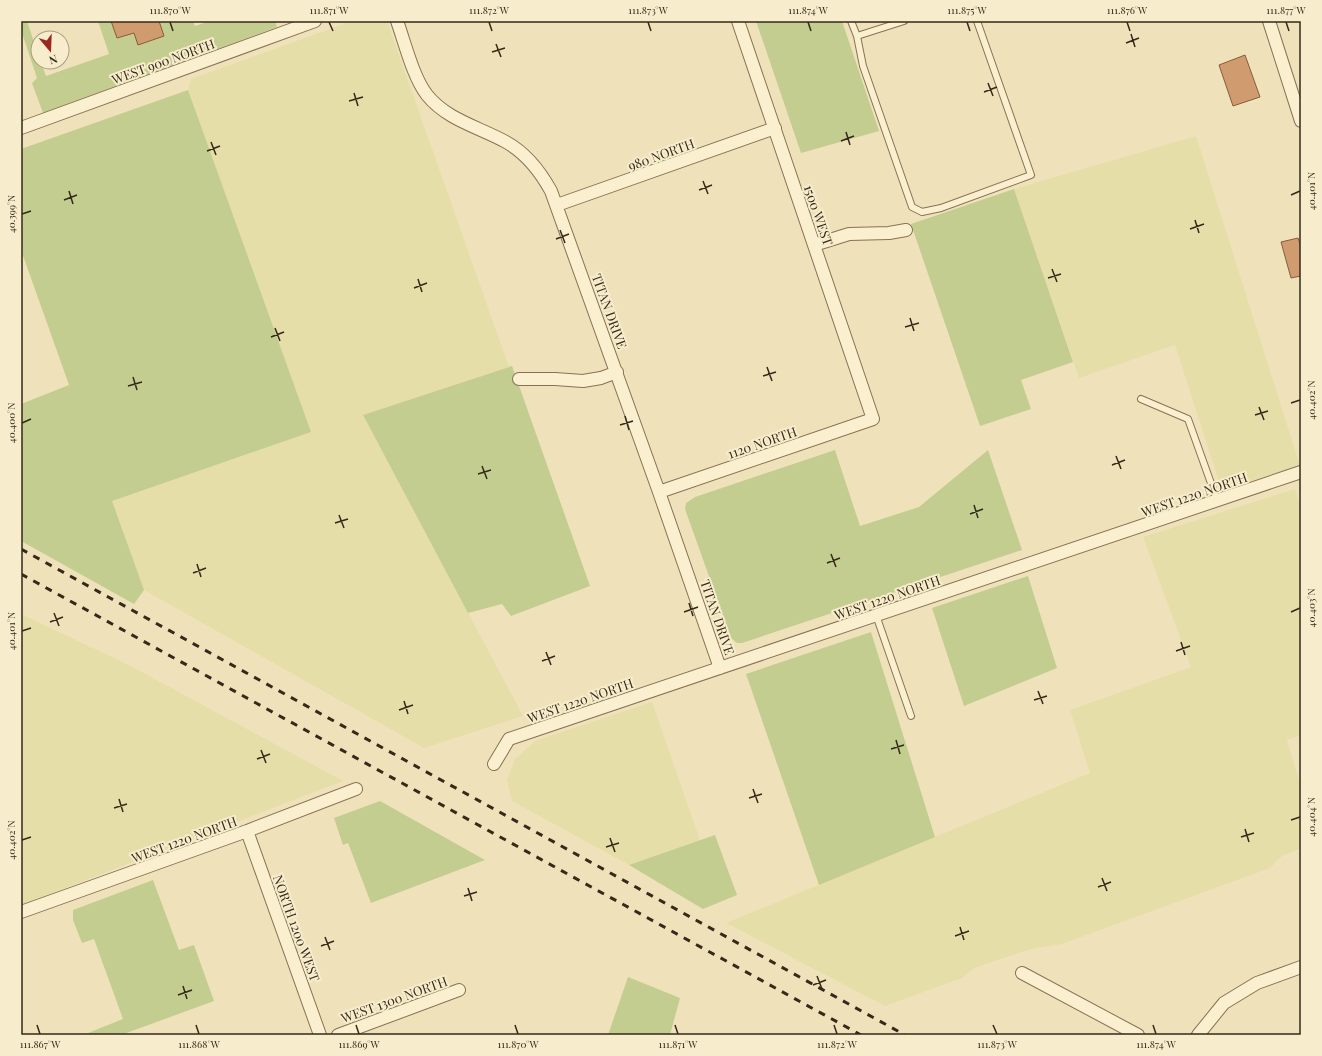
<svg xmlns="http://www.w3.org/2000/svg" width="1322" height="1056" font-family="'Playfair Display',serif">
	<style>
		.farmland { fill: #e5dea8 }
		.green { fill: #c3cd8f }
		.building { fill: #d09c6f; stroke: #875c39 }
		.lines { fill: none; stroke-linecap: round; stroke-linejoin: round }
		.service-casing { stroke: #877255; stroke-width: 8 }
		.minor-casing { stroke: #877255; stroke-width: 14 }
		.service { stroke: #faefce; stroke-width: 6 }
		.minor { stroke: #faefce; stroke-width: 12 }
		.rail { stroke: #35291a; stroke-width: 3; stroke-dasharray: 7 7; stroke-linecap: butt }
		.ticks { fill: none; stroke: #35291a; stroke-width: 1.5 }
		.labels { text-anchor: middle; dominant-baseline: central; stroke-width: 4; stroke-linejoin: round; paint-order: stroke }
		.street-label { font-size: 13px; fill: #35291a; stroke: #f7eccb }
		.neatline { fill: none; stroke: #35291a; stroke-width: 1.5 }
		.ticks-label { font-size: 10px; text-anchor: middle; fill: #35291a }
	</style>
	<rect width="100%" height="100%" fill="#efe2bb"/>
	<!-- farmland -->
	<path class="farmland" d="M352 21H387L509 367 363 415 523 716 424 748 144 590 111 501 311 432 188 90 191 79Z
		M1196 136 1300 466 1222 491 1175 345 1079 378 1014 189Z
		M1295 489 1301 509V735L1287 740 1301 787V848L1282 856 1270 868 1062 944 1031 949 974 968 962 978 885 1006 726 923 1090 773 1070 710 1191 667 1143 537Z
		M21 614 129 665 343 781 21 905V817L23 816 21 810Z
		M652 702 700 840 629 865 512 801 507 780 515 759 535 741Z"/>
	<!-- green -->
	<path class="green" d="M21 21H27L38 54V62H41L46 76 109 54 98 21H193L195 26 210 21H275L277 27 43 113 32 83 37 78 21 30Z
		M756 21H842L879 131 801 153Z
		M188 90 311 432 112 501 144 590 134 604 21 541V404L69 385 21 250V149Z
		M1014 189 1073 362 1021 380 1031 409 980 426 911 224Z
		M512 366 590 586 511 616 502 604 468 613 363 415Z
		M835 450 860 526 919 507 988 450 1022 550 742 643H737L731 638 685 509 686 503 695 497Z
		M1028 576 1057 668 964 706 932 608Z
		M871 632 935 837 819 885 746 674Z
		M380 801 485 860 371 903 348 843 343 845 334 818Z
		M715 835 737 895 703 909 629 865Z
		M153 880 179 950 194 945 214 1001 121 1035H83L123 1019 94 939 82 943 73 920V910Z
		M628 977 680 998 670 1035H608Z"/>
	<!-- building -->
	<path class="building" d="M111 21H159L164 36 138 45 134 33 117 38Z
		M1245 55 1260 97 1233 106 1219 65Z
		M1298 238 1301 247V276L1291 278 1281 242Z"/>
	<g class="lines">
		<!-- service casing -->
		<g class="service-casing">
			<path id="service" d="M851 21 857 36 904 21
				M857 36 863 66 912 207 922 212 941 208 1031 175 977 21
				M1141 399 1188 419 1217 500
				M876 615 911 716"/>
		</g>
		<!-- minor casing -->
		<g class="minor-casing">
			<path id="minor" d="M397 21C405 43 413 77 427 95 447 120 479 127 506 142 526 153 540 171 551 191L659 492 720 668
				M1269 21 1301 121
				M21 128 315 21
				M557 205 775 128
				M814 245 849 234 889 233 906 230
				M519 379H555L583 381 601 378 617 372
				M659 492 873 419 738 21
				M494 764 509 739 1301 472
				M247 831 320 1035
				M21 912 247 831 356 789
				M1022 973 1138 1035
				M338 1035 459 990
				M1198 1035 1224 1003 1257 983 1301 967"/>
		</g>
		<!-- service -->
		<use href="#service" class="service"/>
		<!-- minor -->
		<use href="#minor" class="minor"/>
		<!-- rail -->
		<path class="rail" d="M21 549 905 1035
			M21 574 861 1035"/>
	</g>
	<!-- ticks -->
	<path class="ticks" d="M170 22 173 31M329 22 333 31M489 22 492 31M648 22 651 31M808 22 811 31M967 22 970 31M1127 22 1130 31M1286 22 1289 31M1131 34 1135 47M1126 43 1139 38M496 44 501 57M492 52 505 48M988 83 993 96M984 92 997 87M354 93 358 106M349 101 363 97M846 132 850 145M841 141 854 136M211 142 216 155M207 151 220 146M703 181 708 194M699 190 712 185M69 191 73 204M1291 195 1300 191M64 200 77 195M22 214 31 211M1195 220 1199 233M1190 229 1204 224M560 230 565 243M556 239 569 234M1052 269 1057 282M1048 278 1061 274M418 279 422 292M414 288 427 283M910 318 914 331M905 327 919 323M275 328 280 341M271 337 284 332M767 367 772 381M763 376 776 372M133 377 137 390M128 386 142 382M1291 403 1300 400M1259 407 1264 420M1255 415 1268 411M625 416 629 430M22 423 31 419M620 425 633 421M1116 456 1121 469M1112 465 1125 460M482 466 487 479M478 474 491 470M974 505 978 518M970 514 983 509M339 515 344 528M335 523 348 519M831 554 836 567M827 563 840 558M197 564 201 577M193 573 206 568M689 603 693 616M684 612 698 607M1291 612 1300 608M54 613 59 626M50 622 63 617M22 631 31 628M1181 642 1185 655M1176 651 1190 646M546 652 551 665M542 661 555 656M1038 691 1043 704M1034 700 1047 696M404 701 408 714M399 710 413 705M896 740 900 754M891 749 904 745M261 750 266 763M257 759 270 754M753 789 758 803M749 798 762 794M119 799 123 812M114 808 127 804M1291 820 1300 817M1245 829 1249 842M1241 837 1254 833M610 838 615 852M22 840 31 837M606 847 619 843M1102 878 1107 891M1098 887 1111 882M468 888 472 901M464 896 477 892M960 927 964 940M955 936 969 931M325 937 330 950M321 946 334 941M817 976 822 989M813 985 826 980M183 986 187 999M178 995 192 990M37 1025 40 1034M196 1025 199 1034M356 1025 359 1034M515 1025 518 1034M675 1025 678 1034M834 1025 837 1034M993 1025 997 1034M1153 1025 1156 1034"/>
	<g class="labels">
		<!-- street labels -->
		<g class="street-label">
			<text transform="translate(163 61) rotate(-20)">WEST 900 NORTH</text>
			<text transform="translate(661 154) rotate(-20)">980 NORTH</text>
			<text transform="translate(819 215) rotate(71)">1500 WEST</text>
			<text transform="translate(610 311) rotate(70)">TITAN DRIVE</text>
			<text transform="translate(762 442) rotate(-19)">1120 NORTH</text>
			<text transform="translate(1194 494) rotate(-19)">WEST 1220 NORTH</text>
			<text transform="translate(887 597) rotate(-19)">WEST 1220 NORTH</text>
			<text transform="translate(718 617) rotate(71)">TITAN DRIVE</text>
			<text transform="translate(580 700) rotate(-19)">WEST 1220 NORTH</text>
			<text transform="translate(184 839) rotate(-20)">WEST 1220 NORTH</text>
			<text transform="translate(297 928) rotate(70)">NORTH 1200 WEST</text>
			<text transform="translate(394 999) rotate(-20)">WEST 1300 NORTH</text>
		</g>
	</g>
	<!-- border -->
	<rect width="1322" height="1056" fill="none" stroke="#f7eccb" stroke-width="44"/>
	<!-- north arrow -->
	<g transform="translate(50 50) rotate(161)"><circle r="19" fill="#f7eccb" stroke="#a99e84"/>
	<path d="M0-3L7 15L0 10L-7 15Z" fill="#992722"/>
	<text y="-6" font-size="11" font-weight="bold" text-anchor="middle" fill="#35291a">N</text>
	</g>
	<rect x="22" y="22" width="1278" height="1012" class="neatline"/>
	<g class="ticks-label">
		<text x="170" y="14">111.870°W</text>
		<text x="329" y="14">111.871°W</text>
		<text x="489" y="14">111.872°W</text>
		<text x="648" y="14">111.873°W</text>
		<text x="808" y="14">111.874°W</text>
		<text x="967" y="14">111.875°W</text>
		<text x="1127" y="14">111.876°W</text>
		<text x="1286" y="14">111.877°W</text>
		<text transform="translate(1311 191) rotate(-90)" y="4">40.401°N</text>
		<text transform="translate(11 214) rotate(-90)" y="4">40.399°N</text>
		<text transform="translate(1311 400) rotate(-90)" y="4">40.402°N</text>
		<text transform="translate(11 423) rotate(-90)" y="4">40.400°N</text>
		<text transform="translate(1311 608) rotate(-90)" y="4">40.403°N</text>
		<text transform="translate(11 631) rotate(-90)" y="4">40.401°N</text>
		<text transform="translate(1311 817) rotate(-90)" y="4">40.404°N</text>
		<text transform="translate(11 840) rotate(-90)" y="4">40.402°N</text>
		<text x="40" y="1048">111.867°W</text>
		<text x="199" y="1048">111.868°W</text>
		<text x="359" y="1048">111.869°W</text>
		<text x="518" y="1048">111.870°W</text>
		<text x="678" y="1048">111.871°W</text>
		<text x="837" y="1048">111.872°W</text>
		<text x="997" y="1048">111.873°W</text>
		<text x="1156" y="1048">111.874°W</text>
	</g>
</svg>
